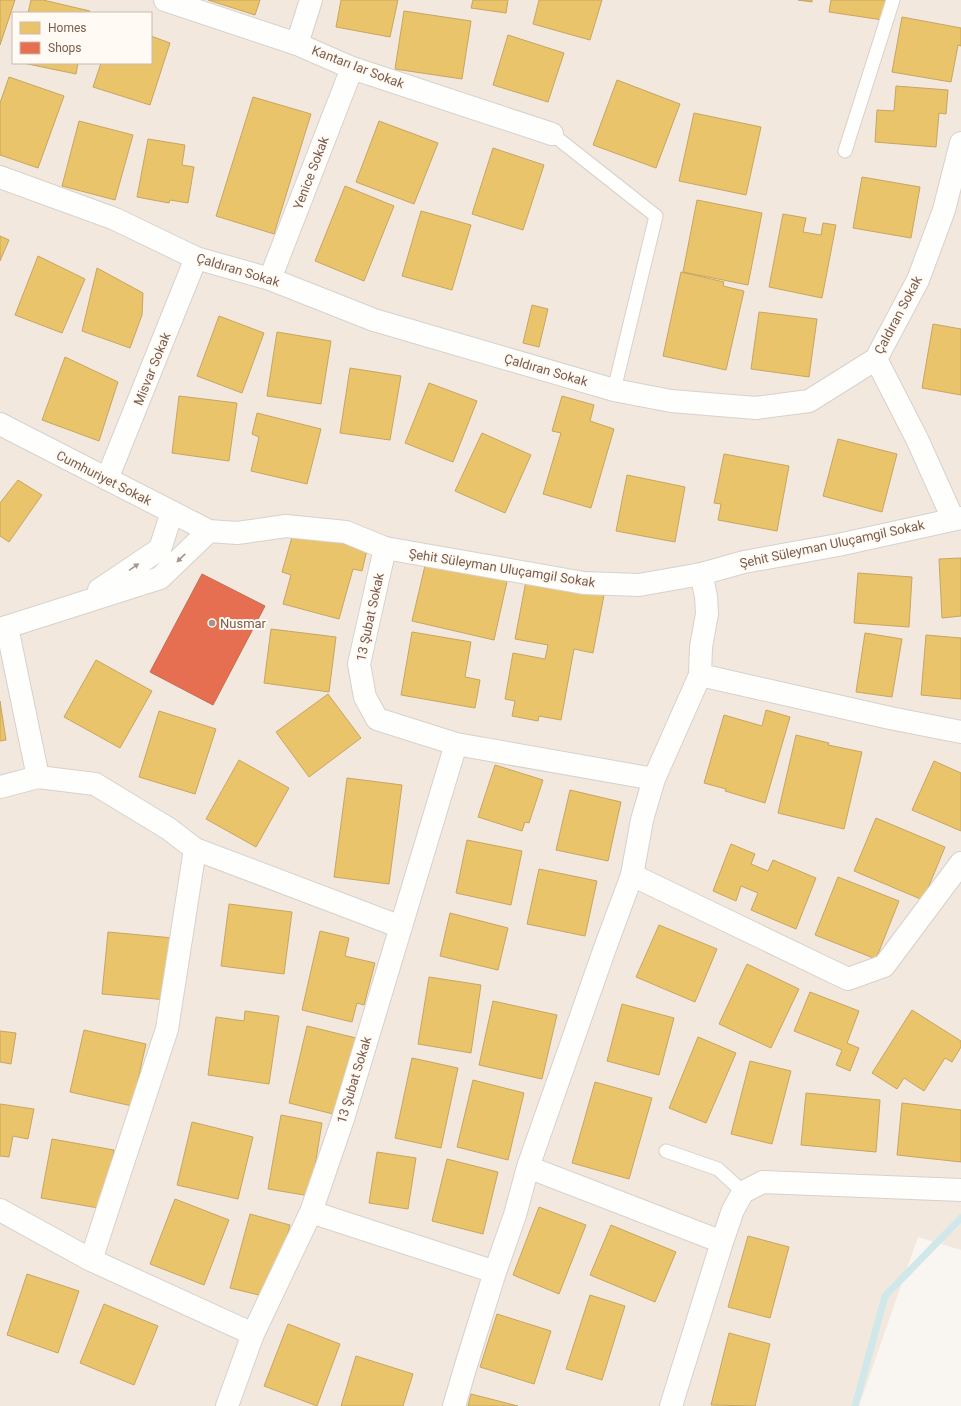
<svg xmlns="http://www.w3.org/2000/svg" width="961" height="1406" font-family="Roboto,sans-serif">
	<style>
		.residential { fill: #f2e8de; fill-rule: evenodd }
		.homes { fill: #e9c46a; stroke: #c8a561 }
		.shops { fill: #e76f51; stroke: #c66950 }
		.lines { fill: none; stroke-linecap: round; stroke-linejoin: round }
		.stream { stroke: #d0e8ea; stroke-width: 7 }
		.service-casing { stroke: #d7d1cb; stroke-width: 15 }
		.minor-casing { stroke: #d7d1cb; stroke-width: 24 }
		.tertiary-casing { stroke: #d7d1cb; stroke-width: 24 }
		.service { stroke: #fefefd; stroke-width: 13 }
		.minor { stroke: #fefefd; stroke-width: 22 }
		.tertiary { stroke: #fefefd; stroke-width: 22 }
		.oneway { fill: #a8958b }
		.poi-dot { fill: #a69286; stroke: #fffaf3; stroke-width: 1.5 }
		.labels { text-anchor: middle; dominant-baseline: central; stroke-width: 4; stroke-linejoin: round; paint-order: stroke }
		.street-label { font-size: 13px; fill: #7a5c4d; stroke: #fffaf3 }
		.poi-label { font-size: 13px; fill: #7a5c4d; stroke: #fffaf3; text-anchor: start }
	</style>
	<rect width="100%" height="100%" fill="#f9f5f0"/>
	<!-- residential -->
	<path class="residential" d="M0 0H961V1250L918 1237 859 1406H0ZM13 13H151V63H13Z"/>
	<!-- homes -->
	<path class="homes" d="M0 0H15L0 45Z
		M31 0H43L90 11 89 13H28Z
		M208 0H260L255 15Z
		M341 0H398L390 37 336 27Z
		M473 0H508L506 13 471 8Z
		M539 0H602L590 40 533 24Z
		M798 0H812V2Z
		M831 0H886L883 20 829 12Z
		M404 11 471 21 462 79 395 69Z
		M902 17 961 28V46L958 45 951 82 892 72Z
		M508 35 564 53 548 102 493 85Z
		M151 36 170 43 150 105 93 87 101 63H151Z
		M23 63H78L76 74Z
		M9 77 64 96 38 168 0 155V103Z
		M617 80 680 104 656 168 593 145Z
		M896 86 948 90 946 114 939 113 936 147 875 142 877 110 894 111Z
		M253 97 311 114 274 234 216 216Z
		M694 113 761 127 746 195 679 181Z
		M79 121 133 135 115 200 62 186Z
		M379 121 438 143 414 204 356 182Z
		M148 139 185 145 182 165 194 167 188 203 170 200 169 203 137 197Z
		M493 148 544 165 523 230 472 214Z
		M862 177 920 187 911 238 853 228Z
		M345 186 394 206 364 281 315 261Z
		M697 200 762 213 748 285 683 272Z
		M421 211 471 225 452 290 402 276Z
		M783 214 806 218 803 232 821 235 823 223 836 225 822 298 769 287Z
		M0 236 9 240 0 261Z
		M38 256 85 279 62 333 15 315Z
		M97 268 143 293 142 315 130 348 82 331Z
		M681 272 724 282 723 286 744 291 726 370 663 356Z
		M532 305 548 309 539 347 523 343Z
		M759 312 817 319 809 377 751 369Z
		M219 316 264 333 242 393 197 376Z
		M933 324 961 329V395L922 388Z
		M277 332 331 341 321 404 267 396Z
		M65 357 118 382 99 441 42 420Z
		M350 368 401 376 390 440 340 433Z
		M429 383 477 401 453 462 405 443Z
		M179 396 237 403 229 461 172 453Z
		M562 396 594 405 590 421 614 429 591 508 543 494 561 433 552 431Z
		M257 413 321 429 307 484 251 471 259 437 252 434Z
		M482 433 531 455 505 513 455 491Z
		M838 439 897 454 882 512 823 496Z
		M724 454 789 466 777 531 718 520 721 504 714 503Z
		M627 475 685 487 675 542 616 531Z
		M18 480 42 495 9 542 0 536V503Z
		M294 530 367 550 362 571 353 569 339 619 283 604 291 575 282 572Z
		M427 557 508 577 494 640 412 621Z
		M961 558V616L942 618 939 559Z
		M858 573 912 577 909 627 854 623Z
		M526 581 604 595 593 653 574 649 561 720 539 716 538 721 512 716 515 701 505 699 513 653 545 659 548 645 515 639Z
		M271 629 336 637 329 692 264 683Z
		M412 632 471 642 465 677 480 680 475 708 401 695Z
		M865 633 902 639 892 697 856 692Z
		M926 635 961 638V699L921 695Z
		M96 660 152 691 120 748 64 717Z
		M328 694 361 738 309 777 276 732Z
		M0 701 6 740 0 741Z
		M766 710 790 717 765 803 725 791 726 789 704 783 724 715 762 726Z
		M159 711 216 729 195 794 139 777Z
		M796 735 829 743 828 745 862 752 844 829 778 813Z
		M239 760 289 788 256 847 206 819Z
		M934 761 961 773V831L912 810Z
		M495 765 543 780 529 823 525 822 522 831 478 817Z
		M347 778 402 785 389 884 334 877Z
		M570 790 621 802 608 861 556 850Z
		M876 818 945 847 923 900 854 871Z
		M467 840 522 851 511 905 456 893Z
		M731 844 755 854 751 864 768 871 773 860 816 878 796 929 751 910 758 893 741 886 736 901 713 891Z
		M539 869 597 881 585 936 527 924Z
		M838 877 899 901 876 959 815 935Z
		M229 904 292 912 284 974 221 966Z
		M450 913 508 928 498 970 440 956Z
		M659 925 717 949 695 1002 636 977Z
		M320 931 349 938 345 956 375 963 364 1005 357 1003 352 1022 302 1010Z
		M108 932 173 938 167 1000 102 994Z
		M747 964 799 989 771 1048 719 1024Z
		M429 977 481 985 471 1053 418 1044Z
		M810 992 859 1011 847 1043 859 1048 850 1071 836 1065 842 1050 794 1031Z
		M493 1001 557 1015 542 1079 479 1065Z
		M622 1004 674 1018 659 1075 607 1061Z
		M912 1010 961 1041V1047L952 1062 945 1058 924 1091 904 1078 897 1089 872 1073Z
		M245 1011 279 1016 269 1084 208 1075 216 1017 244 1021Z
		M307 1026 356 1038 337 1115 289 1103Z
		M84 1030 146 1044 132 1106 70 1092Z
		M0 1031 16 1033 11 1064 0 1062Z
		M698 1037 736 1053 706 1123 669 1108Z
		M412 1058 458 1068 441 1148 395 1138Z
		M750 1061 791 1071 772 1144 731 1134Z
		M473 1080 524 1093 508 1160 457 1147Z
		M595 1082 652 1098 629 1179 572 1163Z
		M806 1093 880 1100 876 1152 801 1145Z
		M902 1103 961 1110V1162L897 1155Z
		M0 1104 34 1109 28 1139 13 1136 9 1157 0 1156Z
		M281 1115 322 1123 310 1196 268 1189Z
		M192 1122 253 1137 238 1199 177 1185Z
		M52 1139 114 1150 104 1209 41 1198Z
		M377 1152 416 1158 408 1209 369 1203Z
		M447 1159 498 1172 483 1234 432 1221Z
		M175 1199 229 1220 204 1285 150 1264Z
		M539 1207 586 1225 559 1294 513 1275Z
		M250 1214 290 1225 271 1298 230 1288Z
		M611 1225 676 1252 655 1302 590 1275Z
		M748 1236 789 1247 770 1318 728 1307Z
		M27 1274 79 1291 58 1353 7 1335Z
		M590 1295 625 1306 602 1380 566 1369Z
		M104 1304 158 1326 134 1385 80 1363Z
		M497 1314 551 1331 534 1384 480 1367Z
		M288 1324 340 1344 317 1406 264 1386Z
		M729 1333 770 1344 755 1406 711 1405Z
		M356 1356 413 1374 403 1406H341Z
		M471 1394 518 1406H468Z"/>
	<!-- shops -->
	<path class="shops" d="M202 574 265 606 213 705 150 672Z"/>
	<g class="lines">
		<!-- stream -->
		<path class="stream" d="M855 1406 885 1296 961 1218"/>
		<!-- service casing -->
		<g class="service-casing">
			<path id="service" d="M552 134 656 216 614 390
				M845 151 893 0
				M666 1151 718 1169 743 1192"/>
		</g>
		<!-- minor casing -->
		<g class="minor-casing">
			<path id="minor" d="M165 0 297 44 352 68 552 134
				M297 44 311 0
				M0 177 115 219 196 258 270 279 374 320 614 390 671 401 756 408 809 401 876 359 918 280 944 210 961 143
				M270 279 352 68
				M876 359 917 439 953 519
				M107 479 196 258
				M385 548 359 664 365 697 377 719 456 744 654 779
				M7 627 38 777 95 784 169 829 195 849 401 927
				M700 675 890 718 961 732
				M0 787 38 777
				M632 875 848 979 884 966 961 863
				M528 1167 722 1242 671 1406
				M0 1210 91 1260 253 1334
				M311 1212 495 1272
				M722 1242 733 1210 743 1192 763 1182 961 1190
				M91 1260 167 1029 195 849
				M227 1406 253 1334 311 1212 343 1119 456 744
				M454 1406 467 1362 495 1272 515 1215 528 1167 605 948 632 875 642 820 654 779 700 675 701 647 707 614 706 596 701 574"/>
		</g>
		<!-- tertiary casing -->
		<g class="tertiary-casing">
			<path id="tertiary" d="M0 424 209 531 237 533 286 526 346 532 385 548 584 583 639 585 701 574 744 562 838 545 961 518
				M99 590 160 549 172 512
				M0 629 160 578 209 531"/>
		</g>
		<!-- service -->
		<use href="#service" class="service"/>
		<!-- minor -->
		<use href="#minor" class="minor"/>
		<!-- tertiary -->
		<use href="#tertiary" class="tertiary"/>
	</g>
	<!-- one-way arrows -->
	<defs><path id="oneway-solid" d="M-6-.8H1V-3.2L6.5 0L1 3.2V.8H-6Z"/></defs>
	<g class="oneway">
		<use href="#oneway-solid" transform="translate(181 558) rotate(136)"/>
		<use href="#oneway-solid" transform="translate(134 567) rotate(-34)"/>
	</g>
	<!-- markers -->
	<circle class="poi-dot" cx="212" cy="623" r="4"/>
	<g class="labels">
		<!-- street labels -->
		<g class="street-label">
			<text transform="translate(358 67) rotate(21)">Kantarı lar Sokak</text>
			<text transform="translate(311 173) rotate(-69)">Yenice Sokak</text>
			<text transform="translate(238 270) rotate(17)">Çaldıran Sokak</text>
			<text transform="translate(898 315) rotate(-62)">Çaldıran Sokak</text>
			<text transform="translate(152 369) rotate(-68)">Misvar Sokak</text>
			<text transform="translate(546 370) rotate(16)">Çaldıran Sokak</text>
			<text transform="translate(104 478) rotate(27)">Cumhuriyet Sokak</text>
			<text transform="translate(832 544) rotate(-12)">Şehit Süleyman Uluçamgil Sokak</text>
			<text transform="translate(502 568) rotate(9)">Şehit Süleyman Uluçamgil Sokak</text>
			<text transform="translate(370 617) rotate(-78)">13 Şubat Sokak</text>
			<text transform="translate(354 1080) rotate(-73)">13 Şubat Sokak</text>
		</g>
		<!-- poi labels -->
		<g class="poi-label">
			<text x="220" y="623">Nusmar</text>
		</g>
	</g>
	<!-- legend -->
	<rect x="12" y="12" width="140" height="52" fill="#fffaf3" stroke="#cabbb1"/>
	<rect x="20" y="22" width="20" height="12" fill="#e9c46a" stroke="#cabbb1"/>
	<text x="48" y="32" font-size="12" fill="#7a5c4d">Homes</text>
	<rect x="20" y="42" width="20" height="12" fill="#e76f51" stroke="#cabbb1"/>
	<text x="48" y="52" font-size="12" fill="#7a5c4d">Shops</text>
</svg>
